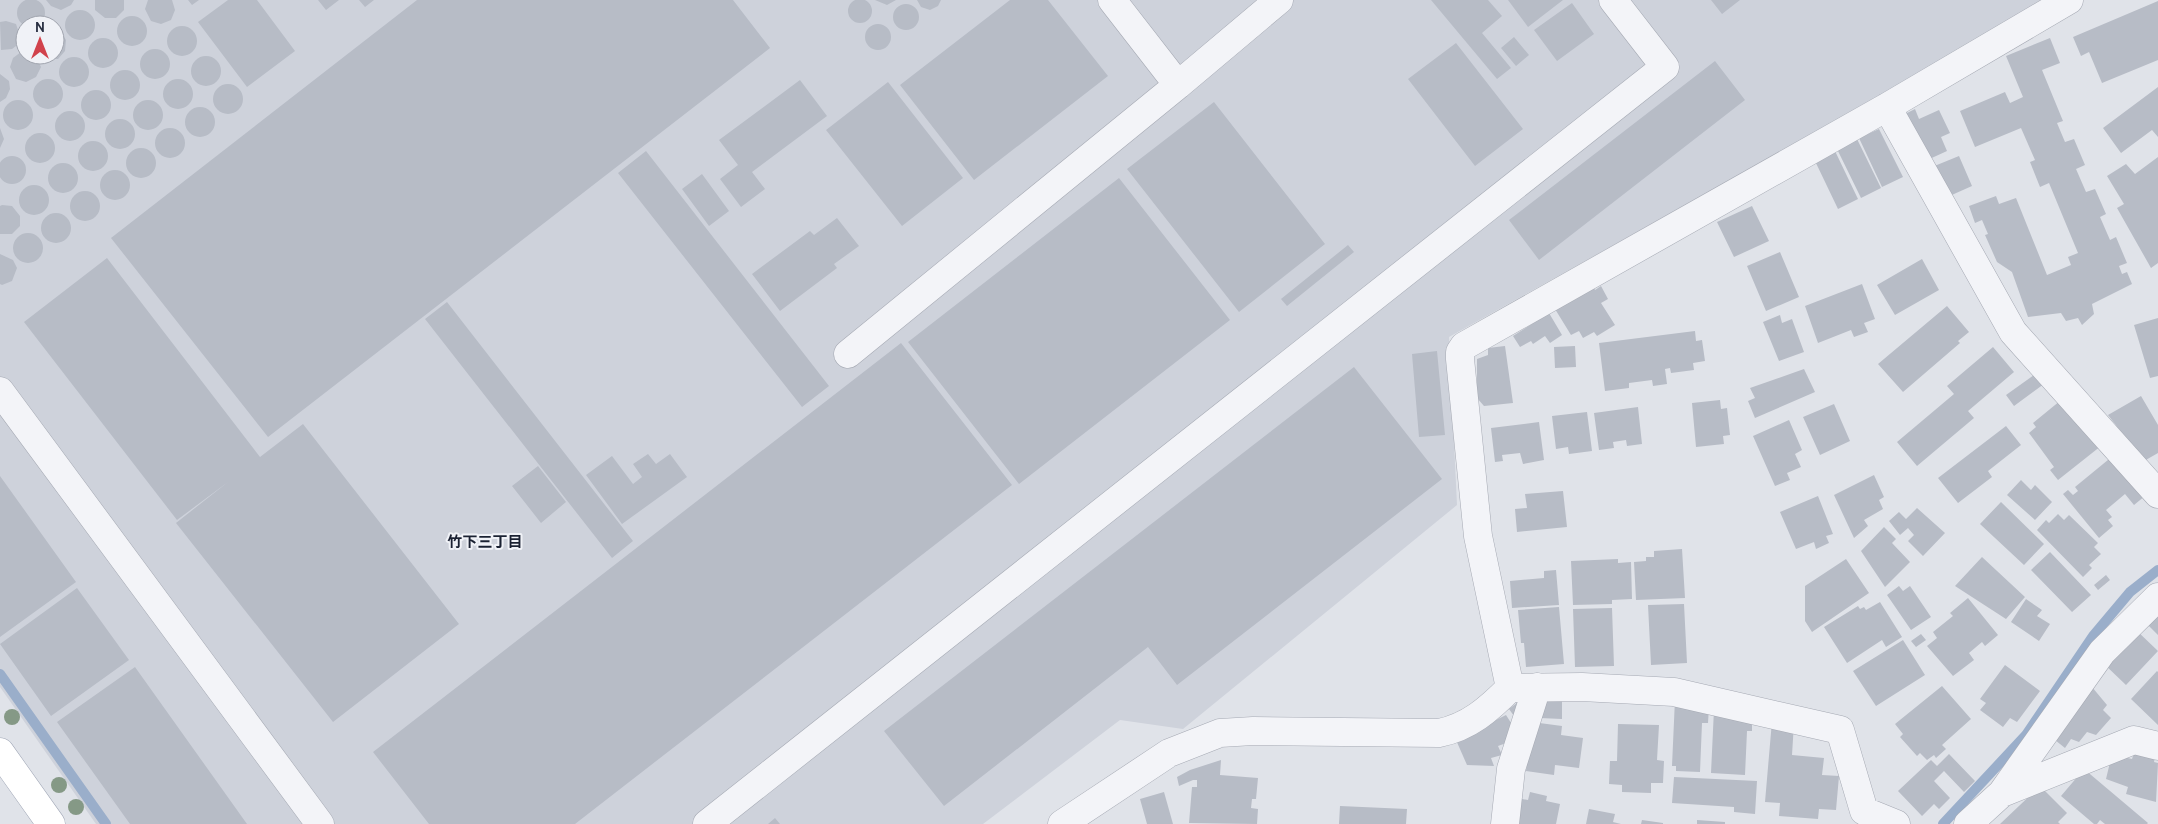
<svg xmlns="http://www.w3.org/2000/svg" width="2158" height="824" font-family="Cabin,'Noto Sans JP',sans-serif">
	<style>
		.built { fill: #ced2db; fill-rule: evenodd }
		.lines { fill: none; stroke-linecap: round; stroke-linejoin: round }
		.stream { stroke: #9aaeca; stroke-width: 10 }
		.building { fill: #b7bcc6 }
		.minor-casing { stroke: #a5a9b3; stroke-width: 29 }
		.major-casing { stroke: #9fa6b5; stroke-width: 29 }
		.minor { stroke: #f3f4f8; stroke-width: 28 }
		.major { stroke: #fff; stroke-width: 28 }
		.tree { fill: #859986 }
		.labels { text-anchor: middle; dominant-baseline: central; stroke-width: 4; stroke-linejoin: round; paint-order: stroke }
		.neighbourhood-label { font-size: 15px; font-weight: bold; fill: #1a2132; stroke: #f0f2f7 }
	</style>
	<rect width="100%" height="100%" fill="#e0e3e9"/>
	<!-- built -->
	<path class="built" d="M0 0H2052L1449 337 1457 505 1183 729 1120 720 983 824H96L0 687ZM25 25H55V55H25Z"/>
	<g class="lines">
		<!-- stream -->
		<path class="stream" d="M0 674 106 824
			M1943 824 2026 735 2093 636 2130 592 2158 570"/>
	</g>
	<!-- building -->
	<path class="building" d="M848 11a12 12 0 1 1 24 0a12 12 0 1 1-24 0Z
		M17 13a14 14 0 1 1 28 0a14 14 0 1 1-28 0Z
		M46 0H74L71 5 61 10 51 6Z
		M95 0H124V10L116 18H105L95 10Z
		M148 0H172L175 10 171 20 161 24 151 21 145 9Z
		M188 0H199L192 5Z
		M228 0H257L295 51 247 87 198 22Z
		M318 0H339L326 10Z
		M359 0H374L365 7Z
		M417 0H733L770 48 268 437 111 238Z
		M875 0H896L887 5Z
		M917 0H941L938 6 930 10 921 7Z
		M1010 0H1048L1108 76 974 180 900 85Z
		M1431 0H1488L1502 16 1482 33 1511 68 1497 79Z
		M1508 0H1563L1528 27Z
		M1711 0H1740L1722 14Z
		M2158 1V60L2102 83 2089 52 2081 56 2073 37Z
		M1572 3 1594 34 1557 61 1534 30Z
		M893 17a13 13 0 1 1 26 0a13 13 0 1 1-26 0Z
		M65 25a15 15 0 1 1 30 0a15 15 0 1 1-30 0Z
		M117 31a15 15 0 1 1 30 0a15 15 0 1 1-30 0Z
		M6 21 16 24 20 36 16 46 12 49 1 50 0 22Z
		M865 37a13 13 0 1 1 26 0a13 13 0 1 1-26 0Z
		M167 41a15 15 0 1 1 30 0a15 15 0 1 1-30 0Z
		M55 31 62 34 66 40 65 51 58 59H47L40 55H55Z
		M1514 37 1529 55 1516 66 1501 48Z
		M2050 38 2060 63 2042 70 2063 121 2057 123 2065 142 2074 139 2085 165 2076 169 2086 192 2095 189 2106 214 2100 217 2110 240 2116 237 2127 263 2119 266 2122 274 2127 272 2132 284 2092 304 2094 314 2082 325 2078 318 2066 321 2061 313 2028 317 2012 272 1997 262 1985 235 1988 234 1982 220 1975 223 1969 206 1996 196 1999 204 2016 198 2047 275 2071 265 2068 257 2078 253 2049 183 2040 187 2030 162 2035 160 2021 128 1975 147 1960 111 2005 92 2010 103 2023 97 2006 56Z
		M88 53a15 15 0 1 1 30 0a15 15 0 1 1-30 0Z
		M1456 43 1523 129 1475 166 1408 79Z
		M140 64a15 15 0 1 1 30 0a15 15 0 1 1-30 0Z
		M21 52H25V55H35L41 67 36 77 26 82 16 79 10 67 13 58Z
		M191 71a15 15 0 1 1 30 0a15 15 0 1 1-30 0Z
		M59 72a15 15 0 1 1 30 0a15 15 0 1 1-30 0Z
		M1715 61 1745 100 1539 260 1509 220Z
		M110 85a15 15 0 1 1 30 0a15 15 0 1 1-30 0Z
		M0 74 9 81 10 89 6 98 0 102Z
		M33 94a15 15 0 1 1 30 0a15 15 0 1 1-30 0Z
		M163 94a15 15 0 1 1 30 0a15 15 0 1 1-30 0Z
		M800 80 827 116 752 172 765 189 741 207 720 179 738 165 719 140Z
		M888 82 963 178 902 226 826 130Z
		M213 99a15 15 0 1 1 30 0a15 15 0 1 1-30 0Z
		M2158 87V137L2152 130 2121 153 2103 128Z
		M81 105a15 15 0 1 1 30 0a15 15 0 1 1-30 0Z
		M3 115a15 15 0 1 1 30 0a15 15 0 1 1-30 0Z
		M133 115a15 15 0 1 1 30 0a15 15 0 1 1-30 0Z
		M1214 102 1325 244 1239 312 1127 169Z
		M185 122a15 15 0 1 1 30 0a15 15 0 1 1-30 0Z
		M1915 109 1919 119 1939 110 1950 133 1941 137 1947 151 1923 162 1901 116Z
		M55 126a15 15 0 1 1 30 0a15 15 0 1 1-30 0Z
		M105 134a15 15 0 1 1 30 0a15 15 0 1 1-30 0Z
		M0 128 4 139 0 148Z
		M155 143a15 15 0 1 1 30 0a15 15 0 1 1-30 0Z
		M1879 129 1903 177 1882 187 1859 138Z
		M25 148a15 15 0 1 1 30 0a15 15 0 1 1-30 0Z
		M1857 139 1881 188 1861 198 1837 149Z
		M78 156a15 15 0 1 1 30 0a15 15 0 1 1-30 0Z
		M126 163a15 15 0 1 1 30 0a15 15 0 1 1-30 0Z
		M646 151 829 386 802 407 618 173Z
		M1835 151 1858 199 1838 209 1815 161Z
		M-2 170a14 14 0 1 1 28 0a14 14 0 1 1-28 0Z
		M1959 156 1972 186 1945 198 1932 167Z
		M2158 157V263L2151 268 2117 208 2124 204 2107 176 2126 164 2135 174Z
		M48 178a15 15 0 1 1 30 0a15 15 0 1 1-30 0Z
		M100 185a15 15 0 1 1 30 0a15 15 0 1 1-30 0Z
		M702 174 729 211 709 226 682 189Z
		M1119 178 1230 320 1019 484 908 342Z
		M19 200a15 15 0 1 1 30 0a15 15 0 1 1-30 0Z
		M70 206a15 15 0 1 1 30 0a15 15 0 1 1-30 0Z
		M2 205 12 206 20 216V226L12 234H0V206Z
		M1752 206 1769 241 1734 257 1717 222Z
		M41 228a15 15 0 1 1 30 0a15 15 0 1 1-30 0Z
		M837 218 859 246 834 264 837 268 780 311 752 274 810 231 814 235Z
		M13 248a15 15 0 1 1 30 0a15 15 0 1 1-30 0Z
		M1348 245 1354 252 1287 306 1281 299Z
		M1780 252 1799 297 1766 311 1747 266Z
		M0 254 13 260 17 268 12 281 2 285 0 284Z
		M107 258 260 457 303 424 459 624 333 722 176 523 228 482 177 520 24 322Z
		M1922 259 1939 290 1895 315 1877 285Z
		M1862 284 1875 319 1864 323 1868 332 1854 337 1851 330 1818 343 1805 306Z
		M1593 285 1595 290 1601 286 1608 299 1601 303 1615 325 1597 336 1594 332 1583 338 1579 331 1571 335 1555 309Z
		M447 302 633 541 612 558 425 319Z
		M1947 306 1969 332 1958 341 1960 343 1903 392 1878 364Z
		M1549 313 1562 335 1550 343 1545 336 1533 344 1531 341 1520 347 1513 336Z
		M1780 315 1782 323 1792 319 1804 352 1779 361 1763 322Z
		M2158 318V376L2150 378 2134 325Z
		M1695 331 1696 341 1702 340 1705 361 1693 363 1694 370 1671 373 1670 368 1665 369 1667 384 1653 386 1652 380 1629 383V388L1605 391 1599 343Z
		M901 343 1012 485 575 824H429L373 752Z
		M1505 346 1513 403 1484 406 1477 398V359L1488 355V348Z
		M1575 346 1576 367 1555 368 1554 347Z
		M1993 347 2014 372 1968 411 1974 418 1917 466 1897 442 1954 394 1947 386Z
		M1437 351 1445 435 1419 437 1412 354Z
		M1354 367 1442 479 1177 685 1148 647 944 806 884 731Z
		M1804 369 1815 392 1755 418 1748 401 1755 398 1750 388Z
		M2041 370 2048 381 2014 406 2006 395Z
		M2066 396 2106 442 2058 480 2050 470 2054 467 2029 433 2036 427 2033 423Z
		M2141 396 2158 425V453L2144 461 2108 415Z
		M1720 400 1721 409 1727 408 1730 435 1723 436 1724 444 1696 447 1692 403Z
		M1834 404 1850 441 1820 455 1803 417Z
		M1638 407 1642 444 1627 446 1626 440 1613 442 1614 448 1599 450 1594 413Z
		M1587 412 1592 451 1569 454 1568 447 1556 449 1552 416Z
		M1789 420 1802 450 1795 454 1801 467 1787 473 1790 480 1775 486 1753 436Z
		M1539 422 1544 460 1523 464 1520 453 1502 455 1503 461 1495 462 1491 428Z
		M2006 426 2021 445 1988 471 1992 477 1958 503 1938 478Z
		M648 454 656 464 670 454 687 477 622 524 586 475 612 456 633 484 642 477 633 464Z
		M2114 455 2151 491 2134 505 2125 494 2106 510 2112 517 2108 520 2113 526 2099 538 2063 494 2068 490 2073 495 2078 491 2075 487Z
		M538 466 566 502 541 523 512 486Z
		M1874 475 1884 497 1879 500 1883 509 1864 520 1868 526 1854 538 1834 495Z
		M0 476 76 582 0 637Z
		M2021 480 2031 490 2035 485 2052 502 2035 520 2007 495Z
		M1563 491 1567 527 1517 532 1515 509 1527 508 1525 494Z
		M1818 496 1833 534 1826 536 1829 543 1816 549 1814 542 1796 549 1780 512Z
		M2001 502 2044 544 2024 565 1980 524Z
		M1917 508 1945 533 1923 556 1908 541 1914 535 1908 528 1900 535 1889 521 1899 512 1906 519Z
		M2058 514 2064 520 2069 515 2098 543 2094 547 2101 554 2089 565 2092 568 2083 577 2037 530 2046 520 2049 523Z
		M1884 527 1896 539 1892 543 1910 562 1885 587 1861 551Z
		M1682 549 1685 598 1636 600 1634 562 1646 561V557H1654V551Z
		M2050 552 2091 595 2072 612 2031 570Z
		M1982 557 2025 597 2006 619 1955 586Z
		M1618 559V563L1631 562 1632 599 1612 600V604L1573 605 1571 561Z
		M1846 559 1869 593 1812 632 1805 621V586Z
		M1556 570 1559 605 1512 608 1510 581 1544 578V571Z
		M2106 575 2110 580 2098 590 2094 585Z
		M1899 586 1903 591 1910 586 1931 617 1911 630 1887 595Z
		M77 588 129 660 51 716 0 644Z
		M1968 598 1998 635 1985 646 1982 642 1969 653 1974 660 1953 676 1927 646 1937 638 1933 632 1953 616 1950 613Z
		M2026 599 2042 610 2037 616 2050 624 2039 641 2011 622Z
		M1880 602 1902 637 1886 647 1882 640 1847 663 1824 627 1858 606 1860 609 1864 607 1866 610Z
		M1684 604 1687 663 1651 665 1648 605Z
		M1559 607 1564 664 1526 667 1524 643H1521L1518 610Z
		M2158 607V635L2144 621Z
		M1612 608 1614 666 1575 667 1573 609Z
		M2135 629 2158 651 2126 685 2103 663Z
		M1921 634 1926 640 1916 647 1911 641Z
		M1903 640 1925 675 1876 706 1853 671Z
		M2005 665 2040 691 2017 722 2010 718 2003 727 1980 710 1986 703 1980 699Z
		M135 667 247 824H130L57 722Z
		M2157 671 2158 672V725L2131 699Z
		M1942 686 1971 719 1942 745 1946 749 1936 758 1934 755 1927 760 1920 753 1917 756 1900 737 1903 734 1895 724Z
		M2092 687 2107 705 2103 710 2111 718 2096 735 2087 732 2079 742 2071 739 2065 748 2055 740Z
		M1526 696 1519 723 1509 709Z
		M1541 696 1562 697V719L1540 718Z
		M1675 699 1709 707 1708 723H1702L1700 772 1676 771V766H1672Z
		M1714 709 1752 717V731H1747L1745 775 1711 773Z
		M1506 715 1513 726 1509 742 1498 746 1502 755 1491 758 1494 766 1467 765 1456 740Z
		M1772 721 1794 723 1792 755 1824 758 1822 775 1839 776 1836 810 1819 809 1818 819 1779 816 1780 803 1765 802Z
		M1532 722 1562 726 1561 735 1583 738 1579 768 1555 765 1554 775 1526 771Z
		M1618 724 1659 725 1657 760 1664 761 1663 783H1651V793L1622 792V785L1609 784 1610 761H1617Z
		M2134 753 2155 758 2154 762 2158 763 2156 802 2126 794 2128 787 2106 779 2112 754 2132 759Z
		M1949 754 1975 781 1964 792 1944 771 1934 781 1950 798 1939 809 1934 804 1922 816 1898 791 1931 760 1937 766Z
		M1221 760 1220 775 1258 778 1256 799H1252L1251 808 1258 809 1257 824 1189 823 1192 787H1197V780H1193L1179 786 1177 777 1190 770Z
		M2084 769 2148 823 2147 824H2105L2100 820 2097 824H2094L2061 796Z
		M1674 777 1757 781 1755 814 1734 812V807L1672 803Z
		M2040 786 2067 813 2058 822 2060 824H2000Z
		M1164 792 1173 824H1147L1140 799Z
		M1530 792 1547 796 1546 801 1560 804 1556 824H1511L1517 798 1528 800Z
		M1340 806 1407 809 1406 824H1339Z
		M1589 809 1615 814 1613 822 1621 824H1586Z
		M775 818 780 824H768Z
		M1642 820 1663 823V824H1641Z
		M1697 820 1725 822V824H1697Z"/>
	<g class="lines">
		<!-- minor casing -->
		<g class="minor-casing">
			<path id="minor" d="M1112 0 1178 85 1279 0
				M1887 107 2013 332 2158 494
				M848 354 1178 85
				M0 391 320 824
				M1510 688 1582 687 1674 692 1840 730 1864 811 1896 824
				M2002 793 2134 740 2158 746
				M707 824 1665 67 1613 0
				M1062 824 1169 753 1220 733 1253 731 1439 733C1469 727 1489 709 1510 688L1478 536 1460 359V352L1464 346 1887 107 2069 0
				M1505 824 1511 769 1537 687
				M1968 824 2002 793 2102 652 2158 597"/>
		</g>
		<!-- major casing -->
		<g class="major-casing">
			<path id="major" d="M0 752 51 824"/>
		</g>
		<!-- minor -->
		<use href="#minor" class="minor"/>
		<!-- major -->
		<use href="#major" class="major"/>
	</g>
	<!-- trees -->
	<g class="tree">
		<circle cx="12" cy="717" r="8"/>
		<circle cx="59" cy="785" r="8"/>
		<circle cx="76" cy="807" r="8"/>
	</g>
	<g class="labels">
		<!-- neighbourhood labels -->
		<g class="neighbourhood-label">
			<text x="485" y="542">竹下三丁目</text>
		</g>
	</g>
	<!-- north arrow -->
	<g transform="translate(40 40)"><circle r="24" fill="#f0f2f7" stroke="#a0a4ae"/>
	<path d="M0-4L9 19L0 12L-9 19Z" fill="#d1424c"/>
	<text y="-8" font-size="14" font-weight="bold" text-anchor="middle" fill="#282f41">N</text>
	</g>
</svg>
